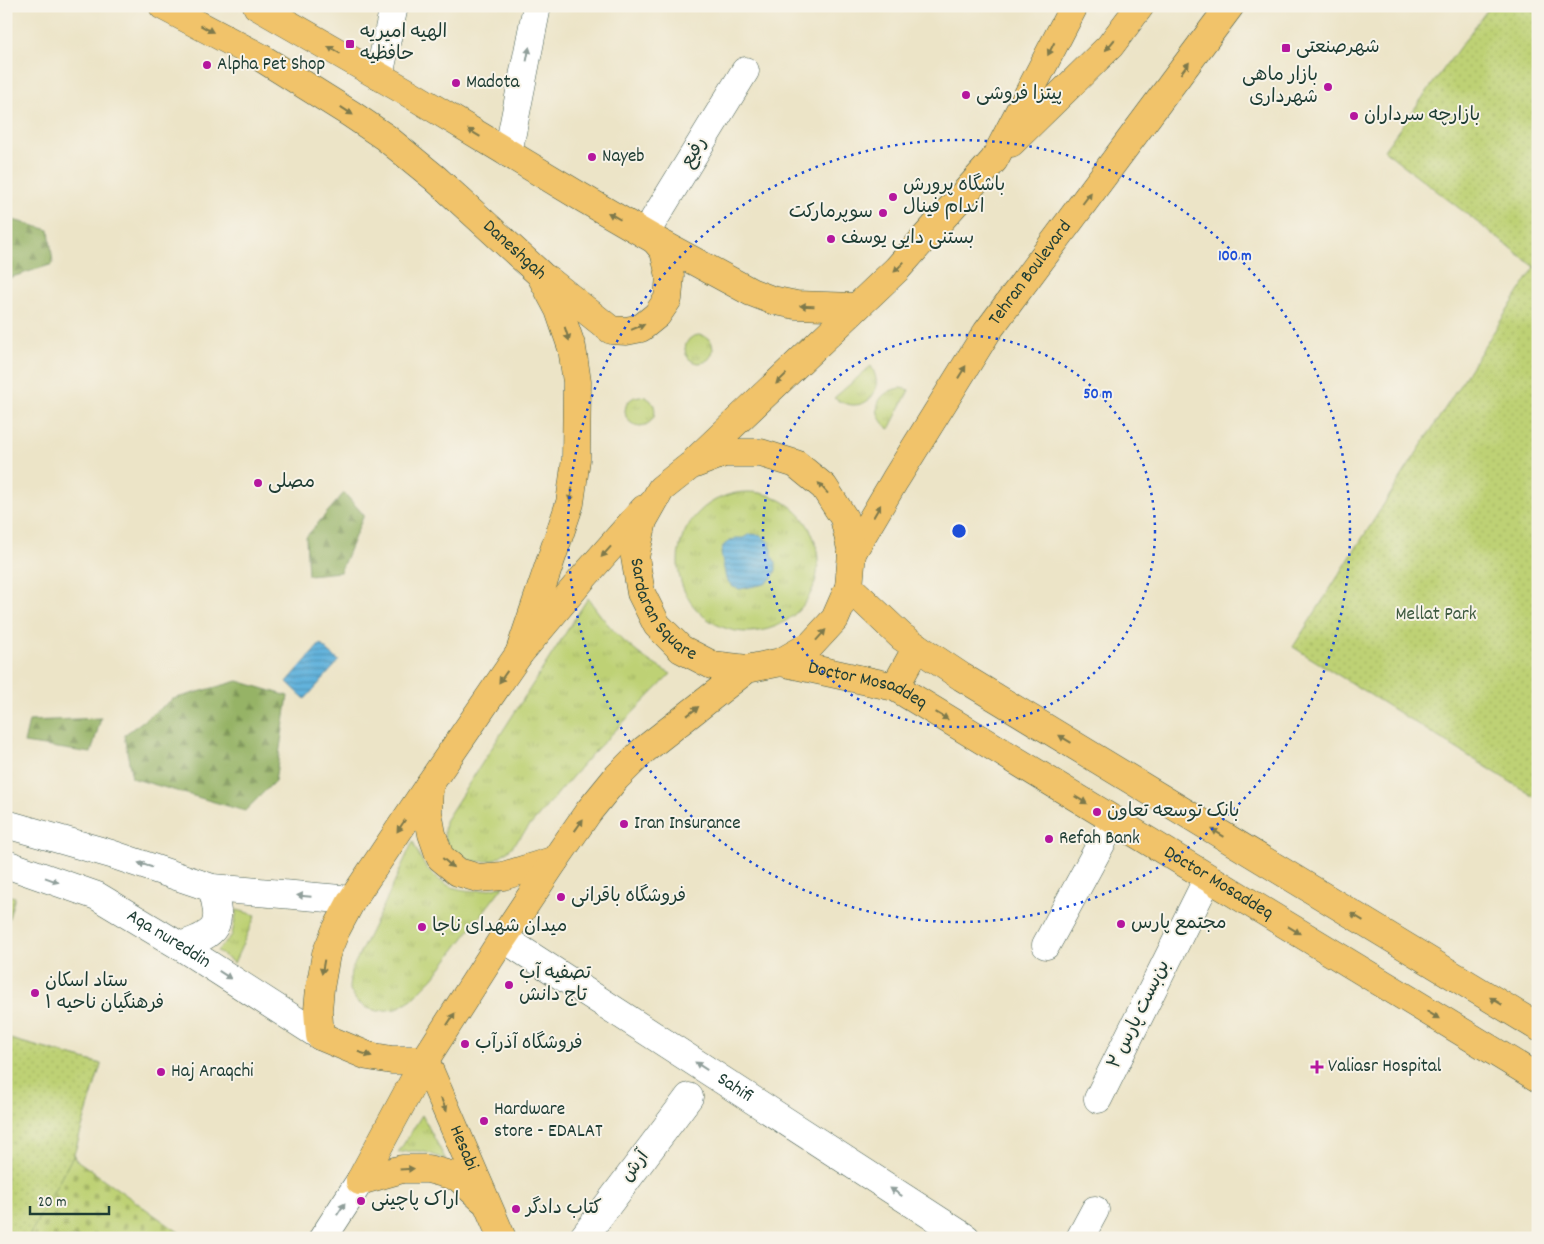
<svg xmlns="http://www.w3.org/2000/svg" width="1544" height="1244" font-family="Dekko,'Playpen Sans Arabic',sans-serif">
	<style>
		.grass { fill: url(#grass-tufts); stroke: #6e8754 }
		.forest { fill: url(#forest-firs); stroke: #5a784d }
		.cemetery { fill: url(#cemetery-stones); stroke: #6e8754 }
		.park { fill: url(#park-dots); stroke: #6e8754 }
		.water { fill: url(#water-rules); stroke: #407888 }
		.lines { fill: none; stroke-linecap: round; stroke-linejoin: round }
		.minor-casing { stroke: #3e564a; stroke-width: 29 }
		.major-casing { stroke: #3e564a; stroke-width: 29 }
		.minor { stroke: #fff; stroke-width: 28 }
		.major { stroke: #f1c36a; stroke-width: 28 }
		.oneway { fill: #7d794c }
		.oneway2 { fill: #8f9e9a }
		.ring { fill: none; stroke: #1d4ed8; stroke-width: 2.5; stroke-dasharray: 2.5 5 }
		.poi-dot { fill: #b5179e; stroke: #f7f3e8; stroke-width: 2 }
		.labels { text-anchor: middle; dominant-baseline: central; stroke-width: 4; stroke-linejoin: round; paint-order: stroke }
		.poi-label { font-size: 19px; fill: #1f3d34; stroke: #f7f3e8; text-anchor: start }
		.street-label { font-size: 19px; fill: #1f3d34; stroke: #f7f3e8 }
		.park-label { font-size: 19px; fill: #3f5b41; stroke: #f7f3e8 }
		.centre { fill: #1d4ed8; stroke: #f7f3e8; stroke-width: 2.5 }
		.ring-label { font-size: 15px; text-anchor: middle; font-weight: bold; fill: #1d4ed8; stroke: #f7f3e8; stroke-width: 4; stroke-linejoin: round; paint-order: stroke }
	</style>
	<defs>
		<pattern id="grass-tufts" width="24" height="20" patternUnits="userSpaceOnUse" patternTransform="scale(1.25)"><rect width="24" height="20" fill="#bed174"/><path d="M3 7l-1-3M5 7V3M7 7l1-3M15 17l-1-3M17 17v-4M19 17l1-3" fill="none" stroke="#a3b465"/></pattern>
		<pattern id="forest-firs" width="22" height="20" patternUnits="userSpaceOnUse" patternTransform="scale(1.25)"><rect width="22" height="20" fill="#96b366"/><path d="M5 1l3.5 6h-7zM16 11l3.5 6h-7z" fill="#7a9355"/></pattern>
		<pattern id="cemetery-stones" width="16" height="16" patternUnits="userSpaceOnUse" patternTransform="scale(1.25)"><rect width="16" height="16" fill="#bed174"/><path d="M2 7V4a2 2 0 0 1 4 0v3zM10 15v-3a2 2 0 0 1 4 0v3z" fill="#a3b465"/></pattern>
		<pattern id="park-dots" width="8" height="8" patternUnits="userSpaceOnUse" patternTransform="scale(1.25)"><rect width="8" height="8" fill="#bed174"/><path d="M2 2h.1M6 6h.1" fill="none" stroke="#a3b465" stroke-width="1.8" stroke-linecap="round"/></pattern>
		<pattern id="water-rules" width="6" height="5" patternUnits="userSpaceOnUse" patternTransform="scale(1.25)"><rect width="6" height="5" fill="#62b2dc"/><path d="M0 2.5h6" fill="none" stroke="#5092b3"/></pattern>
	</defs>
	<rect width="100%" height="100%" fill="#f7f3e8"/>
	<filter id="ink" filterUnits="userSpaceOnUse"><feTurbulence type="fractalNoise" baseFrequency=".02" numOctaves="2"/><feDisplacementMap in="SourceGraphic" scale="10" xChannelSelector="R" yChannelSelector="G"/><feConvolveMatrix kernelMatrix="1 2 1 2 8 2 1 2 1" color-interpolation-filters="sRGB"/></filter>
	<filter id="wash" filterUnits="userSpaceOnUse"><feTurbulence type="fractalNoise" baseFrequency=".0096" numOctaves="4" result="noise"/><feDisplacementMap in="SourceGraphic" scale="20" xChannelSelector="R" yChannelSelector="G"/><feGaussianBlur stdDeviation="1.12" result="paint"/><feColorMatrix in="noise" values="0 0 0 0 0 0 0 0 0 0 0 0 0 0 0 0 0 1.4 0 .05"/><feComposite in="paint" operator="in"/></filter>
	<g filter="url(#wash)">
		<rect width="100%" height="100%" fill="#ece4c7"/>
		<!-- grass -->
		<path class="grass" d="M685 349a14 14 0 1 1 28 0a14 14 0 1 1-28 0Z
			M871 366C888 394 861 417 834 398Z
			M901 388 909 390 889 429C869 413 876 391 901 388Z
			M625 411a15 15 0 1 1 30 0a15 15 0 1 1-30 0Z
			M678 562a70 70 0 1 1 140 0a70 70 0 1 1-140 0Z
			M588 598C611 632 635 655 671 674L591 755 510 849C505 853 498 858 493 860 473 865 450 858 445 837 443 832 445 826 445 821Z
			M413 841C428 885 461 900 504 885L433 978 412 999 396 1009 378 1011 367 1008 357 1002 349 988 351 971 383 907Z
			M237 910 256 915 234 963 217 951 232 935Z
			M422 1115 446 1160C425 1151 420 1149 398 1153Z"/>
		<!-- forest -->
		<path class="forest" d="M6 218 49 230 53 264 6 279Z
			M344 493 364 515 340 572 308 575 306 537Z
			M238 681 288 696 275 781 245 811 132 778 124 735 173 699Z
			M101 718 91 753 24 743 29 721Z"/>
		<!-- cemetery -->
		<path class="cemetery" d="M6 1038 101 1064 74 1154 75 1159 187 1238H6Z"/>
		<!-- park -->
		<path class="park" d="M1490 6H1538V799L1293 647 1535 267 1384 150Z
			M6 895 15 897 6 928Z
			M6 1038 101 1064 74 1154 28 1238H6Z"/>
		<!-- water -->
		<path class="water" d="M750 534 761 535 769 542 772 549V556L776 563V570L773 577 765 584 740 589 733 587 726 579 721 553 723 546 729 541 736 538H743Z
			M320 644 339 661 305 699 287 682Z"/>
	</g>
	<g filter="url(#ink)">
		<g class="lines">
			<!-- minor casing -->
			<g class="minor-casing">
				<g id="minor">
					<path d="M379 76 394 6"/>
					<path d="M508 153 537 6"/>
					<path d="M645 234 745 71"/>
					<path d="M6 824 111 854 212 888 352 900"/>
					<path id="s1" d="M6 864 97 896 180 946 320 1036"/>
					<path id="s2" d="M503 938 966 1238"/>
					<path d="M1046 945 1114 820"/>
					<path d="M180 946C218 933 223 927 212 888"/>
					<path d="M1098 1099 1208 878"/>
					<path d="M323 1238 360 1181"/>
					<path d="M583 1238 689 1097"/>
					<path d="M1080 1238 1095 1210"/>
				</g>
			</g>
			<!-- major casing -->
			<g class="major-casing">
				<g id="major">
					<path id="s3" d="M163 6 260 57 351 114 385 137 435 178 540 274 559 310 572 348 577 382 576 459 570 503 519 654"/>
					<path d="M257 6 412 95 581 197 655 240 751 292 772 300 796 305 856 307"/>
					<path d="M1011 143 1110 46 1140 6"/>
					<path d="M547 279 611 330 626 331 641 328 657 315 668 299 670 276 664 251 655 240"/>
					<path d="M696 460 897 269 994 160 1074 6"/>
					<path id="s4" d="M852 553 895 480 987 332 1230 6"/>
					<path d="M849 587 902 637 962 677 1538 1027"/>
					<path id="s5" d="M781 662 895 687 1538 1078"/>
					<path d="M895 687 917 647"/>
					<path d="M429 785 428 812 432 834 440 857 458 872 478 878 503 876 555 860"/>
					<path d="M425 1060H392L368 1056 320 1036 318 1010 320 988 326 954 336 930 352 900 429 785 519 654 583 578 644 509"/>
					<path id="s6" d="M425 1060 502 1238"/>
					<path id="s7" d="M360 1181 425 1060 503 938 555 860 589 811 616 778 644 750 747 669 781 662 811 645 835 619 849 587 852 553 844 518 824 487 796 464 761 453H724L690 466 661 489 643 521 635 557 641 593 657 625 681 649 712 665 747 669"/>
					<path d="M360 1181 402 1169H428L458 1177 482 1199"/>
				</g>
			</g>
			<!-- minor -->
			<use href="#minor" class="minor"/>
			<!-- major -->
			<use href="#major" class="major"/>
		</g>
		<!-- one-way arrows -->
		<defs><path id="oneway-solid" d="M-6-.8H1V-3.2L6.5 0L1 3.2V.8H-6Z" transform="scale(1.25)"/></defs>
		<g class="oneway">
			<use href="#oneway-solid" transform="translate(207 29) rotate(28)"/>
			<use href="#oneway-solid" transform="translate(1110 45) rotate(130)"/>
			<use href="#oneway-solid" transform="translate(1051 49) rotate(117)"/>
			<use href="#oneway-solid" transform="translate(334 50) rotate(-150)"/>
			<use href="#oneway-solid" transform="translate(1185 68) rotate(-53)"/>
			<use href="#oneway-solid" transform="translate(347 111) rotate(33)"/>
			<use href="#oneway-solid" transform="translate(474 133) rotate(-149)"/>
			<use href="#oneway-solid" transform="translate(1087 198) rotate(-53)"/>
			<use href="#oneway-solid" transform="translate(614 216) rotate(-150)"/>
			<use href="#oneway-solid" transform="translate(899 267) rotate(134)"/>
			<use href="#oneway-solid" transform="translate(807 306) rotate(-178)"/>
			<use href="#oneway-solid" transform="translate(638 327) rotate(-22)"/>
			<use href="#oneway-solid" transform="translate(567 334) rotate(72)"/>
			<use href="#oneway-solid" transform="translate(962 372) rotate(-58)"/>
			<use href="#oneway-solid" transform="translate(781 379) rotate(136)"/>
			<use href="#oneway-solid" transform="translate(823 488) rotate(-132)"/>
			<use href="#oneway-solid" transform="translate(571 495) rotate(99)"/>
			<use href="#oneway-solid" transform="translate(877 511) rotate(-60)"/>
			<use href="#oneway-solid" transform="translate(606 552) rotate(132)"/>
			<use href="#oneway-solid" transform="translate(821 635) rotate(-48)"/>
			<use href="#oneway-solid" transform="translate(503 677) rotate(125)"/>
			<use href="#oneway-solid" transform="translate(693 711) rotate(-38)"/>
			<use href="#oneway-solid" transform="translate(942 716) rotate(31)"/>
			<use href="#oneway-solid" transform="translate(1065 739) rotate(-149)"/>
			<use href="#oneway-solid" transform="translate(1081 800) rotate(31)"/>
			<use href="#oneway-solid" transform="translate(579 825) rotate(-55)"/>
			<use href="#oneway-solid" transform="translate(401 826) rotate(124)"/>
			<use href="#oneway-solid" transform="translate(1218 833) rotate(-149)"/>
			<use href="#oneway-solid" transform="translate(448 863) rotate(41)"/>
			<use href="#oneway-solid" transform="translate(1357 917) rotate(-149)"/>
			<use href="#oneway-solid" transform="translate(1294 930) rotate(31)"/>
			<use href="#oneway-solid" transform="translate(323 967) rotate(100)"/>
			<use href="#oneway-solid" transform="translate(1496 1001) rotate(-149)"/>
			<use href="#oneway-solid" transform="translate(1433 1015) rotate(31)"/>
			<use href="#oneway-solid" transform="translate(451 1019) rotate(-57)"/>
			<use href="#oneway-solid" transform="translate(365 1054) rotate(18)"/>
			<use href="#oneway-solid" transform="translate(444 1105) rotate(66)"/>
			<use href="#oneway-solid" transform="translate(407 1169) rotate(-3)"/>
		</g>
		<g class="oneway2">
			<use href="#oneway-solid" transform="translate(528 54) rotate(-79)"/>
			<use href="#oneway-solid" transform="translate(145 865) rotate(-162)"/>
			<use href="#oneway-solid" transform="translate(52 880) rotate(20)"/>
			<use href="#oneway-solid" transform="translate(304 896) rotate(-175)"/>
			<use href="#oneway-solid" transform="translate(225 975) rotate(33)"/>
			<use href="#oneway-solid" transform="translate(701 1066) rotate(-147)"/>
			<use href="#oneway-solid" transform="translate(896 1192) rotate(-147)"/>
			<use href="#oneway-solid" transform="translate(341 1209) rotate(-57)"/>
		</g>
	</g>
	<!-- distance rings -->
	<g class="ring">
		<circle cx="959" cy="531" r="196"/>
		<circle cx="959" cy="531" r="391"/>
	</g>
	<!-- markers -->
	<g class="poi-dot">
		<rect x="345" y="39" width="10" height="10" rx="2.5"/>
		<rect x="1281" y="43" width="10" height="10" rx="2.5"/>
		<circle cx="207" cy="65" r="5"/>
		<circle cx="456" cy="83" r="5"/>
		<circle cx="1328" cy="87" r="5"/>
		<circle cx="966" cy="95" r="5"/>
		<circle cx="1354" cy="116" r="5"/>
		<circle cx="592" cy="157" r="5"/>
		<circle cx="893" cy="197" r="5"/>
		<circle cx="883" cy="213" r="5"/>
		<circle cx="831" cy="239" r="5"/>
		<circle cx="258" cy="483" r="5"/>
		<circle cx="1097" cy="812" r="5"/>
		<circle cx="624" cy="824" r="5"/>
		<circle cx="1049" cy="839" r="5"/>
		<circle cx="561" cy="897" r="5"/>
		<circle cx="1121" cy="924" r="5"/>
		<circle cx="422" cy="927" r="5"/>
		<circle cx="509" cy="985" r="5"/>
		<circle cx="35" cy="993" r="5"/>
		<circle cx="465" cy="1044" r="5"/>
		<path d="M1314.5 1059.5h5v5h5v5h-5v5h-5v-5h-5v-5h5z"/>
		<circle cx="161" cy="1072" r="5"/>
		<circle cx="484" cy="1121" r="5"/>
		<circle cx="361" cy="1201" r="5"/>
		<circle cx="516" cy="1209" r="5"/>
	</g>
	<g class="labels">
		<!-- poi labels -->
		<g class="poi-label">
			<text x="360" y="33">الهیه امیریه<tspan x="360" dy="22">حافظیه</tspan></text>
			<text x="1296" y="48">شهرصنعتی</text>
			<text x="217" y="65">Alpha Pet Shop</text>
			<text x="1318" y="76" text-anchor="end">بازار ماهی<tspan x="1318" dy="22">شهرداری</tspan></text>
			<text x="466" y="83">Madota</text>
			<text x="976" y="95">پیتزا فروشی</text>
			<text x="1364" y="116">بازارچه سرداران</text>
			<text x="602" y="157">Nayeb</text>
			<text x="903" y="186">باشگاه پرورش<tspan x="903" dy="22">اندام فینال</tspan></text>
			<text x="873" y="213" text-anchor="end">سوپرمارکت</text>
			<text x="841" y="239">بستنی دایی یوسف</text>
			<text x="268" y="483">مصلی</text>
			<text x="1107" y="812">بانک توسعه تعاون</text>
			<text x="634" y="824">Iran Insurance</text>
			<text x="1059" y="839">Refah Bank</text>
			<text x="571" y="897">فروشگاه باقرانی</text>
			<text x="1131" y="924">مجتمع پارس</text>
			<text x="432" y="927">میدان شهدای ناجا</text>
			<text x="519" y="974">تصفیه آب<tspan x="519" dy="22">تاج دانش</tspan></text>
			<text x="45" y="982">ستاد اسکان<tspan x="45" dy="22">فرهنگیان ناحیه ۱</tspan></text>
			<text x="475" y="1044">فروشگاه آذرآب</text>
			<text x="1328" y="1067">Valiasr Hospital</text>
			<text x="171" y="1072">Haj Araqchi</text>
			<text x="494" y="1110">Hardware<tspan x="494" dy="22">store - EDALAT</tspan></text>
			<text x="371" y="1201">اراک پاچینی</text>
			<text x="526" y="1209">کتاب دادگر</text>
		</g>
		<!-- street labels -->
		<g class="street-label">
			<text transform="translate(695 153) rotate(-58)">رفیع</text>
			<text stroke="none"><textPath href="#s3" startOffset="430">Daneshgah</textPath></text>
			<text stroke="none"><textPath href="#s4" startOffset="332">Tehran Boulevard</textPath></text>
			<text stroke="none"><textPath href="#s7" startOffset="1214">Sardaran Square</textPath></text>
			<text stroke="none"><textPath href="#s5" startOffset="90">Doctor Mosaddeq</textPath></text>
			<text stroke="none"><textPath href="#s5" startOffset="495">Doctor Mosaddeq</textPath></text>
			<text stroke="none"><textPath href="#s1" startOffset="180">Aqa nureddin</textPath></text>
			<text transform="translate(1140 1015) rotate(-64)">بن‌بست پارس ۲</text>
			<text stroke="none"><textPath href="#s2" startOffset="276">Sahifi</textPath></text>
			<text stroke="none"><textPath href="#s6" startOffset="96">Hesabi</textPath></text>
			<text transform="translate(636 1167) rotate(-53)">آرش</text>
		</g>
		<!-- park labels -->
		<g class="park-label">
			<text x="1436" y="615">Mellat Park</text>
		</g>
	</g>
	<circle cx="959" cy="531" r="8" class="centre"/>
	<g class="ring-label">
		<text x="1235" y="260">100 m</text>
		<text x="1098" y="398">50 m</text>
	</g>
	<!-- margin -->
	<rect width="1544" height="1244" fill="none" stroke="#f7f3e8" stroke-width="25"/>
	<!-- scale -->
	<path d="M30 1206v8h79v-8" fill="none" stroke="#1f3d34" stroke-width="2.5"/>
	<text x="38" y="1206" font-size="15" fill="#1f3d34" stroke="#f7f3e8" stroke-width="4" paint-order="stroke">20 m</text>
</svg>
